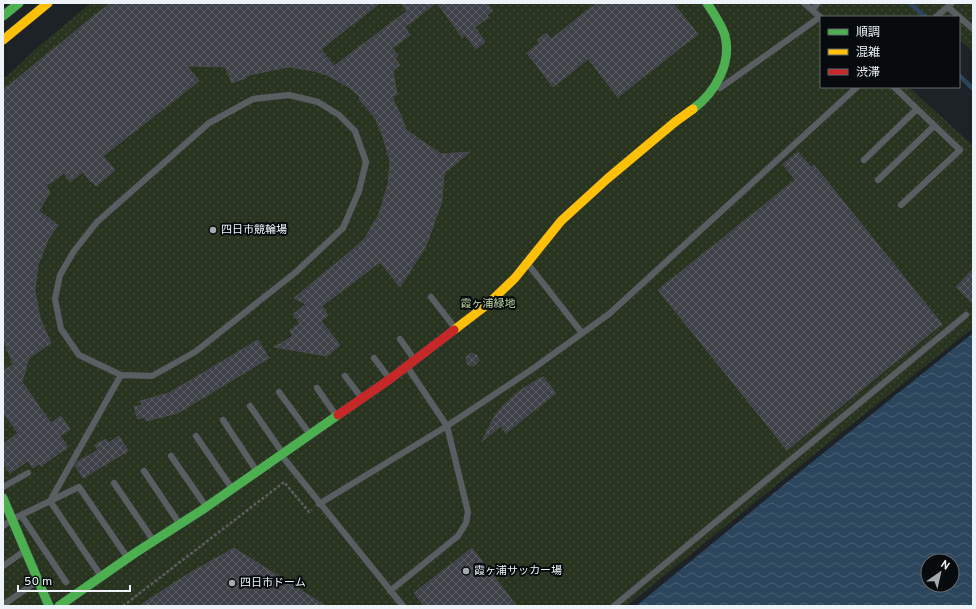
<svg xmlns="http://www.w3.org/2000/svg" width="976" height="609" font-family="Overpass,'Noto Sans JP',sans-serif">
	<style>
		.park { fill: url(#park-dots) }
		.water { fill: url(#water-waves); fill-rule: evenodd }
		.lines { fill: none; stroke-linecap: round; stroke-linejoin: round }
		.stream { stroke: #2a455c; stroke-width: 4.5 }
		.building { fill: url(#building-cross-hatch); stroke: #484a4e }
		.lane-casing { stroke: #393d41; stroke-width: 7 }
		.fast-casing { stroke: #393d41; stroke-width: 10 }
		.slow-casing { stroke: #393d41; stroke-width: 10 }
		.jam-casing { stroke: #393d41; stroke-width: 10 }
		.path { stroke: #5a5e60; stroke-width: 2.5; stroke-dasharray: 3 2; stroke-linecap: butt }
		.lane { stroke: #595e61; stroke-width: 6 }
		.fast { stroke: #4caf50; stroke-width: 9 }
		.slow { stroke: #ffc107; stroke-width: 9 }
		.jam { stroke: #c62828; stroke-width: 9 }
		.poi-dot { fill: #a4aaae; stroke: #070b0e; stroke-width: 1.5 }
		.labels { text-anchor: middle; dominant-baseline: central; stroke-width: 4; stroke-linejoin: round; paint-order: stroke }
		.poi-label { font-size: 11px; fill: #edf3f8; stroke: #070b0e; text-anchor: start }
		.park-label { font-size: 11px; fill: #b9d79d; stroke: #070b0e }
	</style>
	<defs>
		<pattern id="park-dots" width="8" height="8" patternUnits="userSpaceOnUse"><rect width="8" height="8" fill="#293420"/><path d="M2 2h.1M6 6h.1" fill="none" stroke="#3e4836" stroke-width="1.8" stroke-linecap="round"/></pattern>
		<pattern id="water-waves" width="16" height="10" patternUnits="userSpaceOnUse"><rect width="16" height="10" fill="#2a455c"/><path d="M0 5q4-4 8 0t8 0" fill="none" stroke="#496074"/></pattern>
		<pattern id="building-cross-hatch" width="8" height="8" patternUnits="userSpaceOnUse"><rect width="8" height="8" fill="#3e4148"/><path d="M0 0l8 8M0 8l8-8" fill="none" stroke="#5a5d63"/></pattern>
	</defs>
	<rect width="100%" height="100%" fill="#1d2226"/>
	<!-- park -->
	<path class="park" d="M91 3H973V52L959 39V17H821V87H909L973 146V328L816 453 627 606H3V80L39 46Z"/>
	<!-- water -->
	<path class="water" d="M973 333V606H636L791 479ZM928 561H952V585H928Z"/>
	<g class="lines">
		<!-- stream -->
		<path class="stream" d="M910 3 925 17
			M959 75 973 89"/>
	</g>
	<!-- building -->
	<path class="building" d="M110 3H380L321 49 334 66 407 11 401 3H436L405 27 410 35 392 48 398 56 395 58 400 65 393 71 397 94 392 97 402 118 406 130 441 154 470 152 444 173 442 201 426 246 400 287 380 262 322 306 328 315 321 321 340 345 327 356 274 347 293 336 290 331 300 323 293 314 306 304 294 298 352 250 365 238 379 214 388 184 390 161 383 137 375 118 359 99 360 97 350 88 327 75 314 71 289 67 278 69 245 76 246 78 232 83 225 67 187 66 199 81 103 156 115 170 96 186 92 181 91 182 83 172 70 182 64 173 46 186 50 192 39 211 58 225 48 240 38 265 35 291 40 318 51 343 29 358 22 382 51 423 61 416 70 429 60 436 68 447 41 466 39 464 33 468 28 461 10 473 3 463V444L18 433 3 412V371L13 364 3 339V90Z
		M437 3H487L493 11 487 15 489 17 475 27 485 42 476 49 465 35 462 37Z
		M597 3H673L698 34 618 97 588 59 553 87 527 53 540 43 537 40 546 33 551 39Z
		M798 152 811 167 814 165 942 324 787 450 658 290 795 180 783 164Z
		M973 269V304L956 287Z
		M258 340 269 358 178 413 146 421 145 417 138 419 134 407 142 405 140 401 169 393Z
		M471 353 477 355 479 361 474 366 467 364 466 357Z
		M543 377 556 393 506 433 501 426 482 441 494 417 503 406 522 389Z
		M119 436 128 451 83 478 75 465 77 462 98 450 95 445 106 439 108 443Z
		M234 548 326 606H139L188 574Z
		M472 548 517 606H424L414 593Z"/>
	<g class="lines">
		<!-- lane casing -->
		<g class="lane-casing">
			<path id="lane" d="M804 3 820 17
				M948 7 973 29
				M812 10 818 3
				M936 17 952 3
				M894 87 960 150 901 205
				M720 88 820 17 821 18
				M864 160 917 109
				M878 180 934 126
				M528 264 582 333
				M431 297 455 328
				M400 339 414 359
				M374 358 389 378
				M345 376 361 397
				M317 388 335 414
				M279 392 309 433
				M250 406 282 452
				M223 420 256 470
				M196 436 231 487
				M171 456 205 505
				M282 456 403 606
				M144 471 179 523
				M114 483 153 540
				M3 487 28 473
				M319 504 447 426 531 370 609 314 857 87
				M21 515 66 582
				M3 526 13 519 79 487 127 557
				M3 566 23 552
				M101 576 50 501 121 375 152 376 195 352 296 272 343 228 359 191 366 162 355 131 339 115 318 102 289 95 253 99 209 123 97 222 74 251 60 275 55 299 61 329 79 355 121 375
				M390 591 458 536 466 523 468 512 447 426 408 368
				M3 605 36 582
				M614 606 966 315"/>
		</g>
		<!-- fast casing -->
		<g class="fast-casing">
			<path id="fast" d="M3 16 19 3
				M693 109C715 93 732 63 725 36 723 27 712 11 707 3
				M3 498 49 606
				M59 606 135 553 202 510 338 415"/>
		</g>
		<!-- slow casing -->
		<g class="slow-casing">
			<path id="slow" d="M3 40 48 3
				M454 330 488 304 515 278 561 221 607 179 675 122 693 109"/>
		</g>
		<!-- jam casing -->
		<g class="jam-casing">
			<path id="jam" d="M338 415 390 379 454 330"/>
		</g>
		<!-- path -->
		<path class="path" d="M123 606 284 482 309 512 312 510"/>
		<!-- lane -->
		<use href="#lane" class="lane"/>
		<!-- fast -->
		<use href="#fast" class="fast"/>
		<!-- slow -->
		<use href="#slow" class="slow"/>
		<!-- jam -->
		<use href="#jam" class="jam"/>
	</g>
	<!-- markers -->
	<g class="poi-dot">
		<circle cx="213" cy="230" r="4"/>
		<circle cx="466" cy="571" r="4"/>
		<circle cx="232" cy="583" r="4"/>
	</g>
	<g class="labels">
		<!-- poi labels -->
		<g class="poi-label">
			<text x="221" y="230">四日市競輪場</text>
			<text x="474" y="571">霞ヶ浦サッカー場</text>
			<text x="240" y="583">四日市ドーム</text>
		</g>
		<!-- park labels -->
		<g class="park-label">
			<text x="488" y="304">霞ヶ浦緑地</text>
		</g>
	</g>
	<!-- border -->
	<rect width="976" height="609" fill="none" stroke="#edf3f8" stroke-width="8"/>
	<!-- legend -->
	<rect x="820" y="16" width="140" height="72" fill="#070b0e" stroke="#63686c"/>
	<rect x="828" y="29" width="20" height="6" fill="#4caf50" stroke="#63686c"/>
	<text x="856" y="36" font-size="12" fill="#edf3f8">順調</text>
	<rect x="828" y="49" width="20" height="6" fill="#ffc107" stroke="#63686c"/>
	<text x="856" y="56" font-size="12" fill="#edf3f8">混雑</text>
	<rect x="828" y="69" width="20" height="6" fill="#c62828" stroke="#63686c"/>
	<text x="856" y="76" font-size="12" fill="#edf3f8">渋滞</text>
	<!-- north arrow -->
	<g transform="translate(940 573) rotate(34)"><circle r="19" fill="#070b0e" stroke="#63686c"/>
	<path d="M0-3L7 15L0 10L-7 15Z" fill="#a4aaae"/>
	<text y="-6" font-size="11" font-weight="bold" text-anchor="middle" fill="#edf3f8">N</text>
	</g>
	<!-- scale -->
	<path d="M18 585v6h112v-6" fill="none" stroke="#edf3f8" stroke-width="2"/>
	<text x="24" y="585" font-size="12" fill="#edf3f8" stroke="#070b0e" stroke-width="3" paint-order="stroke">50 m</text>
</svg>
